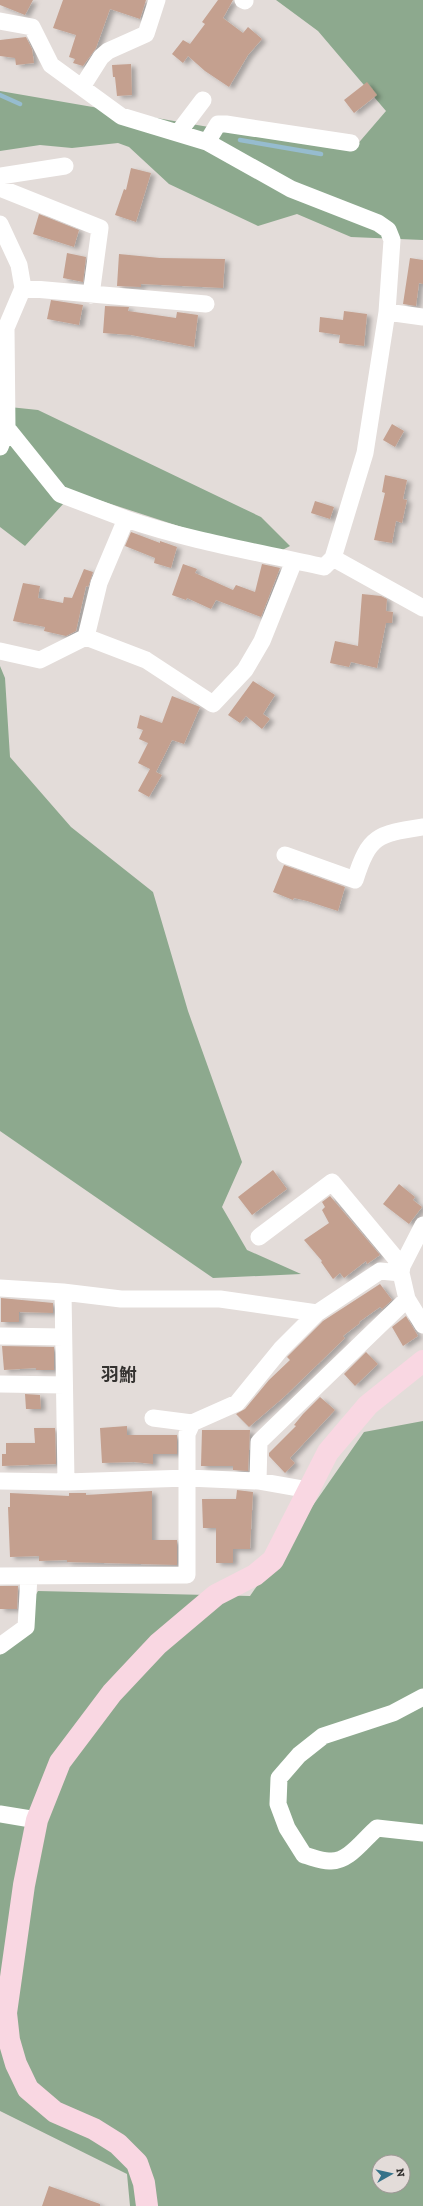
<svg xmlns="http://www.w3.org/2000/svg" width="423" height="2206" font-family="'Zilla Slab','Noto Sans JP',serif">
	<style>
		.forest { fill: #8da98e; fill-rule: evenodd }
		.lines { fill: none; stroke-linecap: round; stroke-linejoin: round }
		.stream { stroke: #96bccf; stroke-width: 4.5 }
		.building { fill: #c4a08f; filter: url(#shadow) }
		.street { stroke: #fff; stroke-width: 17 }
		.secondary { stroke: #f9d7e2; stroke-width: 22 }
		.labels { text-anchor: middle; dominant-baseline: central; stroke-width: 3; stroke-linejoin: round; paint-order: stroke }
		.quarter-label { font-size: 18px; font-weight: bold; fill: #343230; stroke: #e3dcd9 }
	</style>
	<defs>
		<filter id="shadow"><feDropShadow dx="4.5" dy="2.5" stdDeviation="2" flood-color="#0004"/></filter>
	</defs>
	<rect width="100%" height="100%" fill="#e3dcd9"/>
	<!-- forest -->
	<path class="forest" d="M276 0H423V240L351 237 297 214 258 226 169 184 129 147 118 143 72 148 40 145 0 151V91L232 131 355 147 386 111 318 31Z
		M0 406 38 410 261 517 290 546 271 556 74 492 25 546 0 527Z
		M0 666 5 678 10 757 71 827 153 892 188 1011 242 1162 222 1207 247 1250 301 1274 213 1278 0 1131Z
		M423 1421V2206H130L127 2174 0 2111V1655L38 1591 250 1596 364 1432ZM379 2162H403V2186H379Z"/>
	<g class="lines">
		<!-- stream -->
		<path class="stream" d="M0 95 20 104
			M240 140 321 154"/>
	</g>
	<!-- building -->
	<path class="building" d="M0 0H33L25 15 0 5Z
		M63 0H146L140 19 110 9 96 48 83 66 73 63 75 59 69 57 76 35 53 28Z
		M218 0H233L223 18 243 33 248 27 262 39 248 55 229 87 205 71 188 56 183 63 172 54 183 40 190 44 205 24 202 22Z
		M26 37 32 49 34 63 16 65 15 58 0 56V40Z
		M131 64 132 95 117 96 115 77H113L112 65Z
		M367 82 377 95 354 113 344 100Z
		M131 168 151 173 136 222 115 215 124 189 126 190Z
		M39 214 79 230 74 247 33 234Z
		M67 253 86 257 83 282 63 278Z
		M119 254 160 258 225 259 223 288 141 284V287L117 286Z
		M410 258 423 260V284L419 283 416 306 403 304Z
		M51 300 83 305 79 325 47 319Z
		M105 306 129 307 128 311 176 318 177 312 198 315 194 347 131 335 103 333Z
		M344 311 367 314 364 346 339 343 340 335 319 332 320 317 343 320Z
		M392 424 404 431 395 447 383 440Z
		M385 475 407 480 403 499 407 500 402 523 396 521 392 543 374 540 385 493 382 492Z
		M315 501 334 507 330 519 311 513Z
		M131 532 160 543V541L177 547 171 568 154 563 155 558 125 546Z
		M183 564 197 569 195 573 233 590 236 585 255 592 262 564 280 568 261 617 216 600 211 609 187 598 186 600 172 595Z
		M84 569 93 572 88 587 86 586 76 631 66 636 44 631 45 627 13 621 23 583 40 586 38 598 63 603 64 597 72 598Z
		M362 594 381 596 387 599 386 611 393 612 392 623H386L377 668 351 662 349 667 330 663 335 641 358 646Z
		M253 681 275 695 263 714 270 719 262 729 246 716 240 723 228 715Z
		M172 696 200 707 184 744 172 740 156 772 162 775 149 797 138 791 150 769 138 763 148 743 139 739 143 730 137 728 140 715 162 723Z
		M284 865 345 887 338 911 307 901 294 898 293 900 273 892Z
		M273 1170 287 1189 252 1215 238 1197Z
		M399 1184 415 1197 413 1200 422 1207 409 1224 383 1204Z
		M330 1196 380 1255 367 1264 366 1261 344 1278 340 1273 333 1279 321 1262 322 1261 304 1240 329 1223 322 1210 325 1207 322 1202Z
		M380 1284 392 1300 382 1309 380 1307 359 1322 360 1323 343 1336 345 1338 284 1397 249 1427 236 1414 245 1409 269 1380 290 1360 287 1357 323 1321Z
		M1 1298 53 1303V1313L19 1312V1322H1Z
		M406 1316 418 1336 403 1346 392 1327Z
		M2 1346 54 1347V1370H36V1368L4 1370Z
		M366 1352 378 1364 355 1386 344 1374Z
		M25 1394 40 1395 41 1409H26Z
		M320 1397 335 1410 290 1458 295 1463 285 1473 269 1456V1453L296 1426 294 1425 303 1414Z
		M127 1426V1435H177V1454H153V1464L134 1462 102 1463 100 1428Z
		M34 1428H55L56 1464 2 1466V1454H6V1443H35Z
		M202 1430H250L248 1471 233 1470V1466H201Z
		M237 1490 253 1492 250 1549H233V1563H216V1528H203L202 1499H236Z
		M152 1491V1540H177V1565L67 1562V1560L39 1561V1556L10 1557 8 1507H10V1493L69 1496V1493H86V1495Z
		M0 1586H18L17 1609H0Z
		M49 2186 100 2204V2206H42Z"/>
	<g class="lines">
		<!-- street -->
		<path class="street" d="M243 0 245 1
			M0 21 32 27 51 65 121 116 207 142 291 189 378 223 388 230 392 240 387 312 365 453 333 558 324 567C258 552 190 541 126 519L99 583 86 637 40 660 0 651
			M82 87 101 57 108 51 146 34 157 0
			M178 133 203 100
			M207 142 218 124H226L351 143
			M0 176 65 166
			M0 188 100 228 91 295
			M0 224 19 265 23 288 6 328 7 428 0 447
			M23 288 206 304
			M387 312 423 317
			M7 428 60 494 126 519
			M333 558 423 608
			M86 637 146 660 213 704 245 670 262 641 294 561
			M285 855 355 880C369 835 378 834 423 827
			M259 1237 332 1182 402 1266
			M401 1273 402 1266 423 1225
			M0 1288 63 1292 66 1482
			M63 1292 121 1299H220L317 1313
			M0 1336 63 1337
			M0 1384 64 1385
			M153 1418 192 1423
			M0 1481 66 1482 188 1478 258 1481 309 1490
			M258 1481 259 1442 407 1299
			M0 1576 187 1575V1434L192 1423 237 1403 281 1349 317 1313 380 1271 401 1273 407 1299 423 1325
			M0 1646 26 1627 29 1576
			M423 1697 393 1713 323 1736 299 1755 279 1778 278 1804 287 1828 304 1855C312 1857 321 1861 329 1861 348 1863 363 1840 377 1828L423 1833
			M0 1814 37 1820"/>
		<!-- secondary -->
		<path class="secondary" d="M147 2206 144 2183 137 2163 118 2144 94 2129 55 2112 28 2089 16 2064 9 2040 6 2013 24 1885 37 1820 60 1762 112 1693 158 1644 216 1595 255 1575 273 1560 328 1452 368 1405 423 1361"/>
	</g>
	<g class="labels">
		<!-- quarter labels -->
		<g class="quarter-label">
			<text x="119" y="1375">羽鮒</text>
		</g>
	</g>
	<!-- north arrow -->
	<g transform="translate(391 2174) rotate(82)"><circle r="19" fill="#e3dcd9" stroke="#9d9895"/>
	<path d="M0-3L7 15L0 10L-7 15Z" fill="#36738a"/>
	<text y="-6" font-size="11" font-weight="bold" text-anchor="middle" fill="#343230">N</text>
	</g>
</svg>
